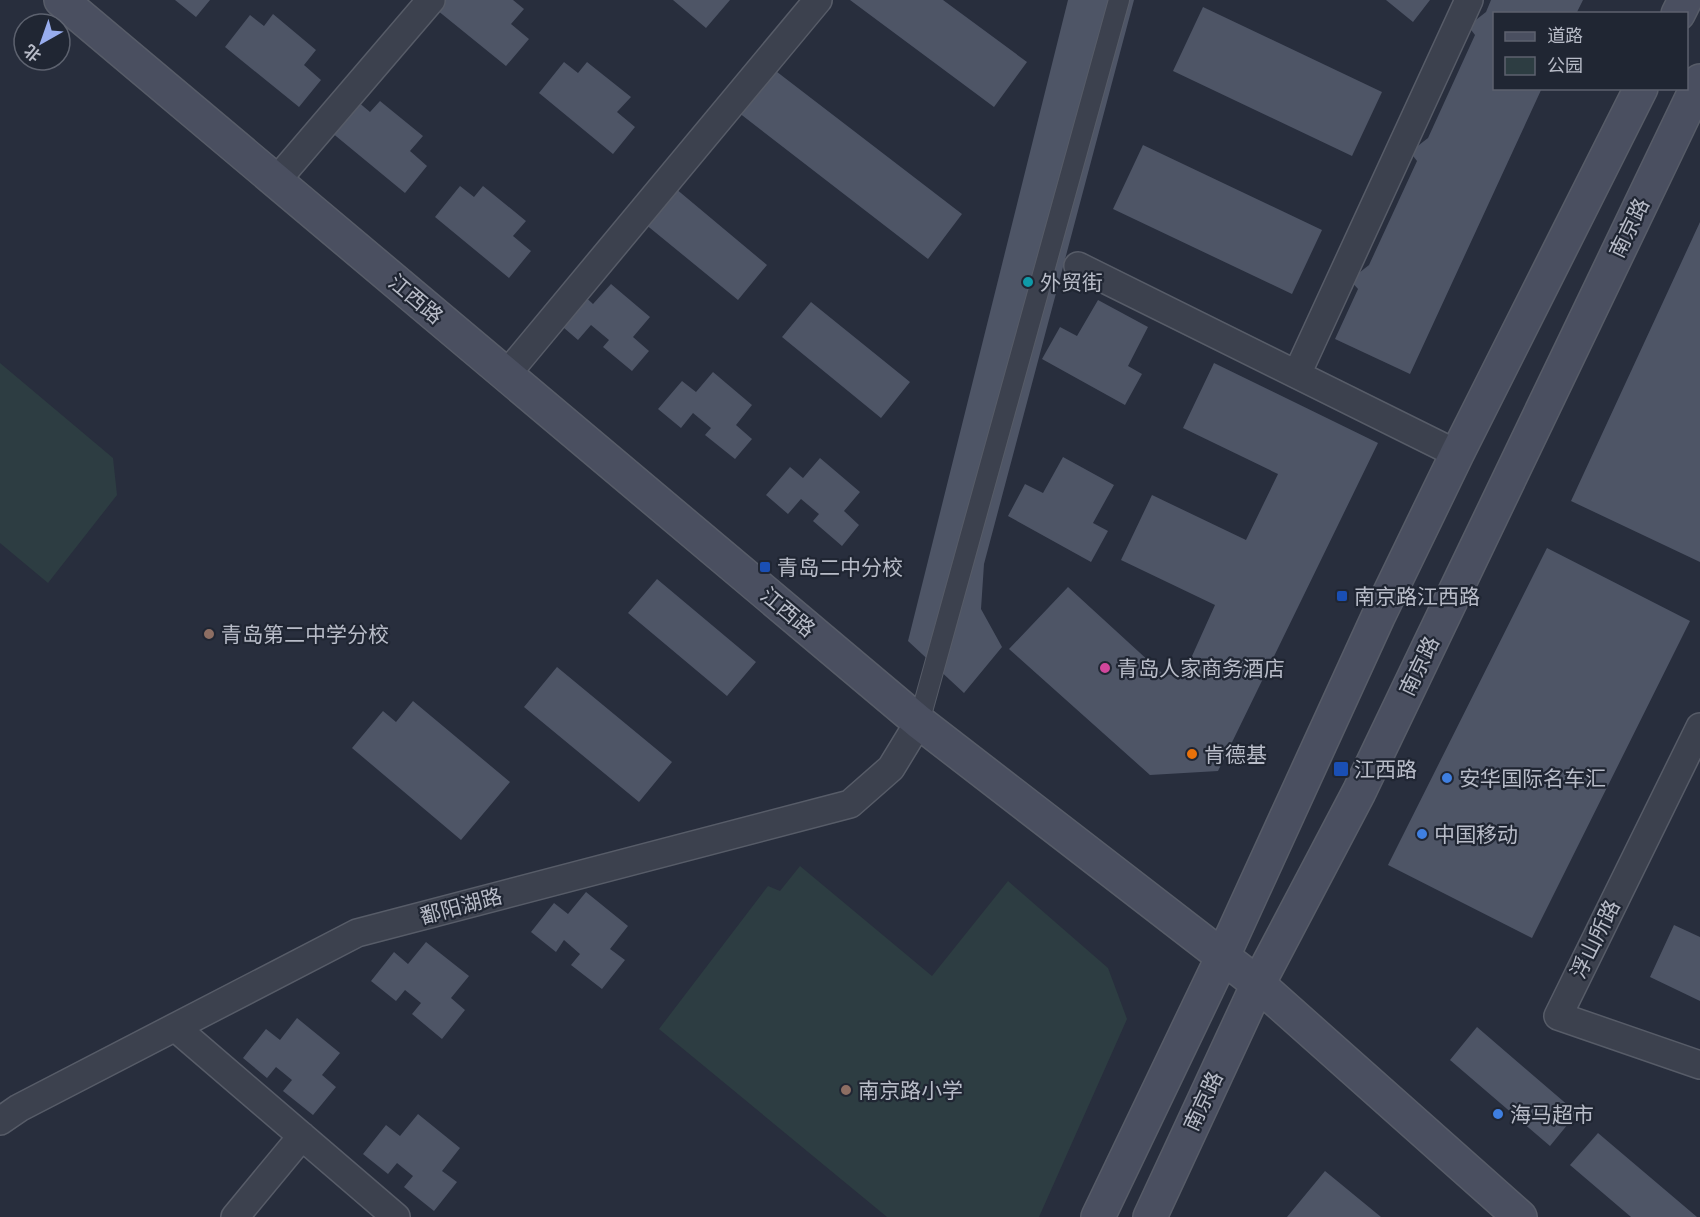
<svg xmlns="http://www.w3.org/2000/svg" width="1700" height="1217" font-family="Poppins,'Noto Sans SC',sans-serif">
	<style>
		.green { fill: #2d3d42 }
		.building { fill: #4e5566 }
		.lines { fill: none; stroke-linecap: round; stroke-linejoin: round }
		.pedestrian-casing { stroke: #575c68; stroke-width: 22 }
		.minor-casing { stroke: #575c68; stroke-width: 30 }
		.secondary-casing { stroke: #575c68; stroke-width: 36 }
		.pedestrian { stroke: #3c414e; stroke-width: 20 }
		.minor { stroke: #3c414e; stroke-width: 27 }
		.secondary { stroke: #4a4f60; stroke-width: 33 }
		.culture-dot { fill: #0f9aa8; stroke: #202633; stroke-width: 2 }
		.transit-dot { fill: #1a4fb4; stroke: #202633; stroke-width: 2 }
		.education-dot { fill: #8d6e63; stroke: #202633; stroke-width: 2 }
		.hotel-dot { fill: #d1479c; stroke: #202633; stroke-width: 2 }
		.food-dot { fill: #e8710a; stroke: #202633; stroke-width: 2 }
		.shop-dot { fill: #3f7fe0; stroke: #202633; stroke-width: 2 }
		.labels { text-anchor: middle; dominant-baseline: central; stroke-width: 4.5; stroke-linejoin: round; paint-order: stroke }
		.street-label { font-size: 21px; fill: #b8bcc8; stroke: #202633 }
		.poi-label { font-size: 21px; fill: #b8bcc8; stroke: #202633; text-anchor: start }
	</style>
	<rect width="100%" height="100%" fill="#282e3d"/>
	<!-- green -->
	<path class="green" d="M0 363 113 458 117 495 48 583 0 543Z
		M800 866 932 976 1008 881 1108 968 1127 1019 1039 1217H887L659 1029 768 886 780 891Z"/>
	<!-- building -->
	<path class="building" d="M175 0H210L196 17Z
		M437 0H513L524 9 511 24 529 39 506 66 432 6Z
		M673 0H730L706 28Z
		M850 0H943L1027 62 994 107Z
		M1068 0H1134L984 564 981 609 1002 647 964 693 908 641Z
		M1386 0H1430L1413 22Z
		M1491 0H1583L1576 14H1494V88H1542L1410 374 1335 339 1358 289 1350 280 1369 265 1417 161 1410 152 1428 138 1475 35 1468 26 1486 12Z
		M1203 7 1382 92 1352 156 1173 71Z
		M273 14 316 50 304 65 321 80 299 107 225 47 250 15 264 26Z
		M564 62 578 73 587 62 631 97 617 112 635 127 613 154 539 93Z
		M768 65 962 214 928 259 734 109Z
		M357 101 370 112 380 101 423 136 410 151 427 166 405 193 331 132Z
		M1143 145 1322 230 1292 294 1113 209Z
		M669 183 767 265 738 300 639 219Z
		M460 186 474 197 483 186 526 221 513 236 531 251 509 278 435 217Z
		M1700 222V562L1571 501Z
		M611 284 650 317 633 337 649 351 632 371 603 347 609 340 591 325 578 340 556 321 580 292 593 304Z
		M1098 300 1148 327 1128 366 1142 374 1125 405 1042 359 1060 327 1077 336Z
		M811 302 910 382 881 418 782 337Z
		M1214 363 1378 443 1218 771 1150 775 1009 649 1068 587 1163 674 1183 676 1215 605 1121 560 1152 495 1246 540 1278 474 1183 428Z
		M713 372 752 405 736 425 752 439 735 459 705 435 711 428 693 413 681 428 658 409 682 381 696 392Z
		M1063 457 1114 485 1093 523 1108 531 1091 562 1008 516 1025 484 1043 493Z
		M820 458 860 492 844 511 859 525 842 546 813 521 819 514 801 499 788 514 766 495 790 467 803 478Z
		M1547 548 1690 621 1532 938 1388 865Z
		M657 579 756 662 727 696 628 613Z
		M557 667 672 762 639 802 524 707Z
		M413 701 510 782 461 840 352 748 383 711 396 722Z
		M586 892 628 926 610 949 625 960 602 989 571 965 580 954 564 940 556 952 531 932 554 903 568 914Z
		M1674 925 1700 937V1001L1650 977Z
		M426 942 469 976 451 998 465 1010 442 1039 412 1014 421 1003 405 990 396 1001 371 981 394 952 408 964Z
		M297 1018 340 1053 322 1075 336 1087 313 1115 283 1091 292 1080 276 1067 267 1078 243 1058 266 1029 280 1040Z
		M1477 1027 1577 1113 1550 1146 1450 1060Z
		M418 1114 460 1148 442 1171 457 1182 434 1211 404 1187 413 1176 397 1163 388 1174 363 1154 386 1125 400 1136Z
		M1598 1133 1697 1217H1631L1570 1165Z
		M1325 1171 1381 1217H1287Z"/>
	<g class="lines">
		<!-- pedestrian casing -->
		<g class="pedestrian-casing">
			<path id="pedestrian" d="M919 722 1119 0"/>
		</g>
		<!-- minor casing -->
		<g class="minor-casing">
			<path id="minor" d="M276 181 431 0
				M1078 266 1457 454
				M1297 374 1469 0
				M506 375 818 0
				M1700 727 1558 1016 1700 1065
				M176 1028 396 1217
				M0 1121 19 1108 357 933 850 804 891 768 919 722
				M235 1217 302 1136"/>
		</g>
		<!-- secondary casing -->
		<g class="secondary-casing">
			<path id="secondary" d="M61 0 919 722 1258 984 1520 1217
				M1678 14 1685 0
				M1098 1217 1223 956 1378 617 1457 454 1641 88
				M1150 1217 1258 984 1359 792 1700 81"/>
		</g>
		<!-- pedestrian -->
		<use href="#pedestrian" class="pedestrian"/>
		<!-- minor -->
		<use href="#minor" class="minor"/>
		<!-- secondary -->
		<use href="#secondary" class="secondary"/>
	</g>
	<!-- markers -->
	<circle class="culture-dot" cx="1028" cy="282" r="6"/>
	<g class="transit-dot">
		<rect x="759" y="561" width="12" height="12" rx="3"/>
		<rect x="1336" y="590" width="12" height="12" rx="3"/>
		<rect x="1333" y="761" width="16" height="16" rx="3"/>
	</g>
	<g class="education-dot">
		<circle cx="209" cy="634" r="6"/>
		<circle cx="846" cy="1090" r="6"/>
	</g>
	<circle class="hotel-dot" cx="1105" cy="668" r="6"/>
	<circle class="food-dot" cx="1192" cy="754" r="6"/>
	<g class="shop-dot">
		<circle cx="1447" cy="778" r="6"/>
		<circle cx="1422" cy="834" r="6"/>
		<circle cx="1498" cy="1114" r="6"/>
	</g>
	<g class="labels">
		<!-- street labels -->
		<g class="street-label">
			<text transform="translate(1629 228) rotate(-64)">南京路</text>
			<text transform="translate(416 299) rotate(40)">江西路</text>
			<text transform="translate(788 612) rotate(40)">江西路</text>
			<text transform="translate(1419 666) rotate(-64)">南京路</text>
			<text transform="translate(461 906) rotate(-15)">鄱阳湖路</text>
			<text transform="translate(1595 939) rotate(-64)">浮山所路</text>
			<text transform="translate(1203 1101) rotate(-65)">南京路</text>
		</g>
		<!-- poi labels -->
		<g class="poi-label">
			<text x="1040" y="282">外贸街</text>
			<text x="777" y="567">青岛二中分校</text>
			<text x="1354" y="596">南京路江西路</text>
			<text x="221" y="634">青岛第二中学分校</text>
			<text x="1117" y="668">青岛人家商务酒店</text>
			<text x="1204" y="754">肯德基</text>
			<text x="1354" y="769">江西路</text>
			<text x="1459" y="778">安华国际名车汇</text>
			<text x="1434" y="834">中国移动</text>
			<text x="858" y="1090">南京路小学</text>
			<text x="1510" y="1114">海马超市</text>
		</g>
	</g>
	<!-- legend -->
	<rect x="1493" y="12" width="195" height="78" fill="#202633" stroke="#5d626f" stroke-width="1.5"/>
	<rect x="1505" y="32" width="30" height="9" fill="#4a4f60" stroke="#5d626f" stroke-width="1.5"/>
	<text x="1547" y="42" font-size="18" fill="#b8bcc8">道路</text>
	<rect x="1505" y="57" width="30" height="18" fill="#2d3d42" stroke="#5d626f" stroke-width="1.5"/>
	<text x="1547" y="72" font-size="18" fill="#b8bcc8">公园</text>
	<!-- north arrow -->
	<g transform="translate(42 42) rotate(220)"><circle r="28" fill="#202633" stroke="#5d626f" stroke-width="1.5"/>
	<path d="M0-4.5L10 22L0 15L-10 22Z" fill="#98adee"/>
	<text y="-9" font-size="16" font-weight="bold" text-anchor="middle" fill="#b8bcc8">北</text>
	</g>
</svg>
